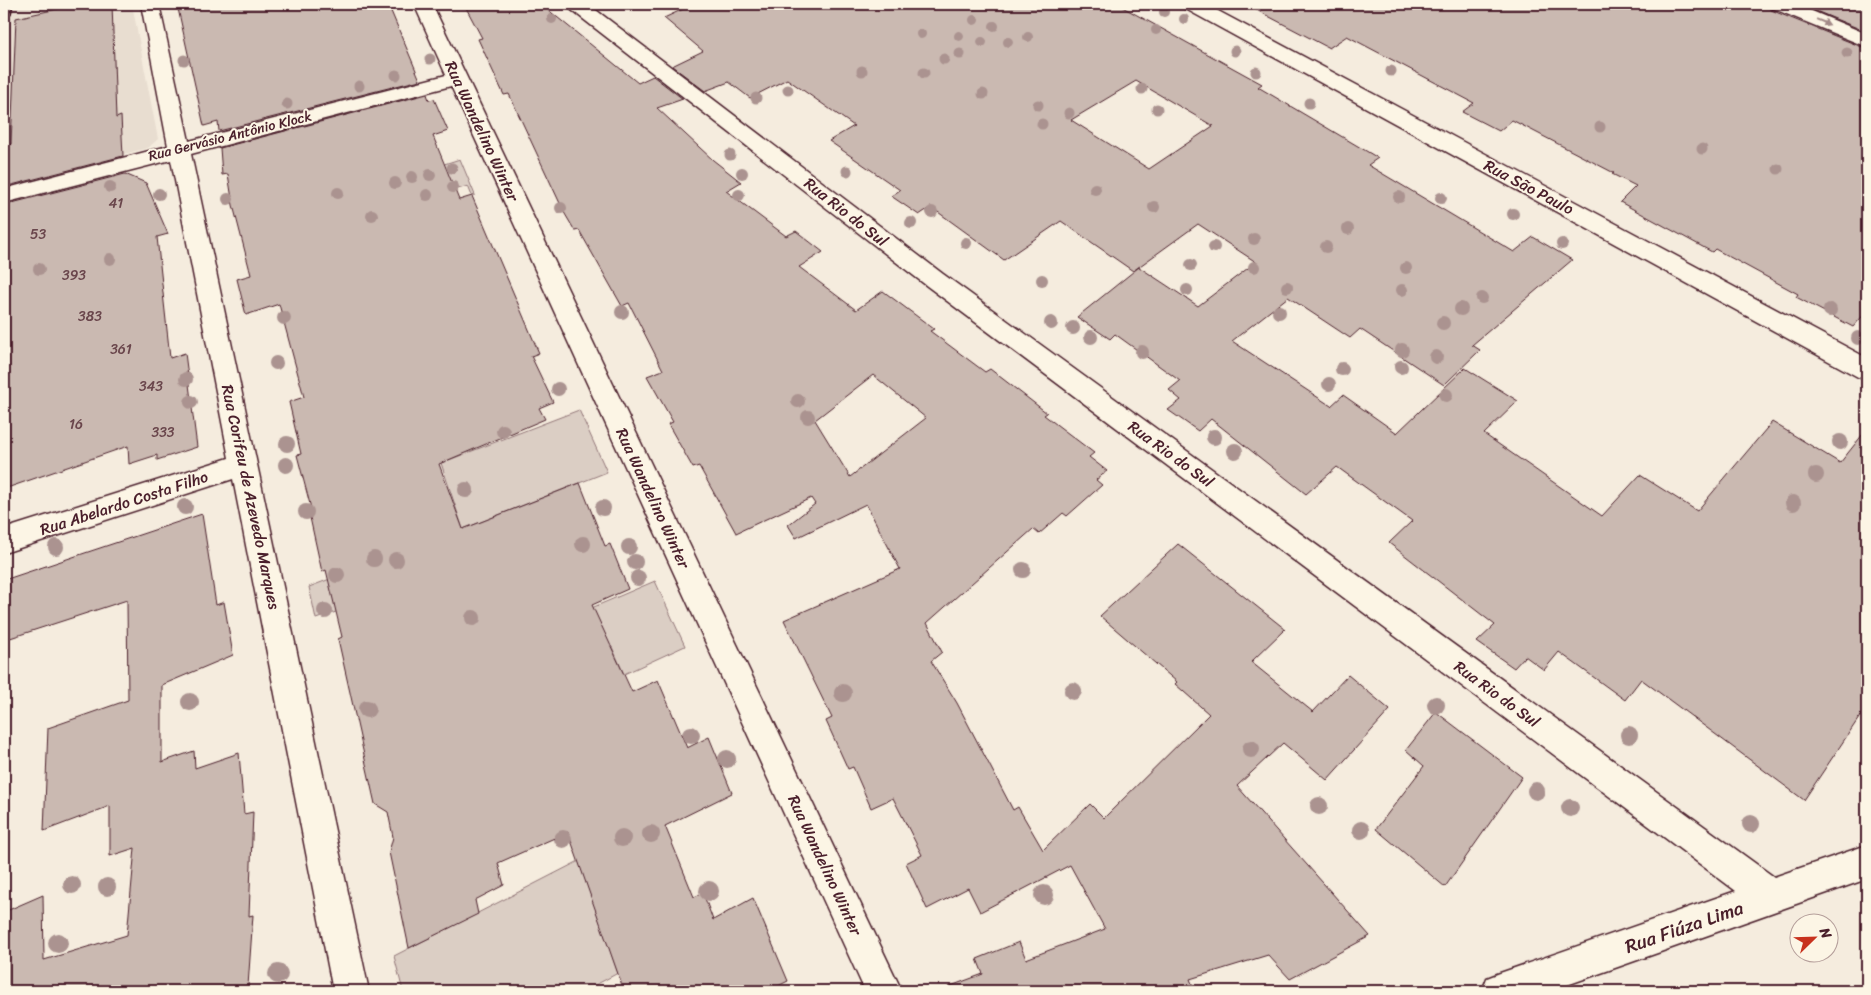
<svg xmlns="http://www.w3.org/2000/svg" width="1871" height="995" font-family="Sriracha,sans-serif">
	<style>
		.built { fill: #e8ddd0 }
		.green { fill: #dbcec4; stroke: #927678 }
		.building { fill: #cab9b1; stroke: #4a1f2b; fill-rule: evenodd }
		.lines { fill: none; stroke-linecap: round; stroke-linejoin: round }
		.lane-casing { stroke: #4a1f2b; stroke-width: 4 }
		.street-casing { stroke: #4a1f2b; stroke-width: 3 }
		.primary-casing { stroke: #4a1f2b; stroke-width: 3 }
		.lane { fill: #fcf5e5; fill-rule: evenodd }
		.street { fill: #fcf5e5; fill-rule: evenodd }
		.primary { fill: #fcf5e5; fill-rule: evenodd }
		.tree { fill: #ab9390 }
		.oneway { fill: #a38a88 }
		.labels { text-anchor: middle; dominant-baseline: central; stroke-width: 4; stroke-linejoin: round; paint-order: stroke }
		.far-street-label { font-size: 14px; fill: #4a1f2b; stroke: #fcf5e5 }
		.number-label { font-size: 14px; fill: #6a464c }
		.street-label { font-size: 16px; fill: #4a1f2b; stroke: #fcf5e5 }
		.near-street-label { font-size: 19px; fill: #4a1f2b; stroke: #fcf5e5 }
	</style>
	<rect width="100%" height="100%" fill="#f5ecde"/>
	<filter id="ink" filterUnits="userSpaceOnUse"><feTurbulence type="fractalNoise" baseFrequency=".02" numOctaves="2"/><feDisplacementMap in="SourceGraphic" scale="10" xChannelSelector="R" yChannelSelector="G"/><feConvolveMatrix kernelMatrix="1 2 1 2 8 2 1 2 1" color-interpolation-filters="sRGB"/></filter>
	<g filter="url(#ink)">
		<!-- built -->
		<path class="built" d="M12 4H132L158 139 148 148 4 185V6Z"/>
		<!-- green -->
		<path class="green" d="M460 159 475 195 472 196 468 186 411 203 381 184Z
			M579 410 607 472 463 529 441 463Z
			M398 553 336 612 316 619 309 587Z
			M655 581 685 646 624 674 612 647 535 632Z
			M579 861 618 973 584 991H403L394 956Z"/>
		<!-- building -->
		<path class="building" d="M80 4H112L116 118 121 116 123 156 4 187V146L11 144 16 18Z
			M177 4H388L420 80 219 131 218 122 204 126Z
			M464 4H541L638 83 653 76 683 99 657 108 713 160 741 182 726 191 786 236 796 231 823 252 799 267 856 310 883 291 934 329 930 331 985 372 990 369 1047 413 1044 415 1094 453 1089 457 1107 471 1096 480 1102 485 1067 516 1063 513 1039 534 1033 529 927 623 942 652 931 661 957 703 1013 810 1018 807 1043 850 1090 804 1104 818 1209 714 1175 684 1177 682 1100 616 1178 544 1285 629 1251 662 1313 712 1348 675 1390 710 1327 780 1283 743 1237 786 1370 936 1290 979 1268 955 1190 979 1195 991H949L948 987 983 974 977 959 1019 942 1026 959 1105 929 1070 865 980 912 968 888 927 909 906 863 922 855 893 798 871 808 853 767 848 769 826 721 832 718 784 620 900 569 866 504 796 538 788 525 815 504 811 498 736 533 699 466 693 468 668 424 673 422 647 376 663 370 629 303 622 306 579 230 575 231 565 214 509 94 504 95 478 39 482 38ZM873 375 926 418 850 477 815 420Z
			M694 4H1117L1262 84 1258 87 1378 158 1368 165 1514 252 1533 237 1572 260 1472 345 1480 350 1444 385 1360 329 1350 338 1288 297 1232 341 1331 406 1343 395 1397 433 1465 368 1518 401 1484 434 1602 516 1640 475 1697 511 1772 422 1840 463 1867 429V706L1804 800 1641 679 1625 700 1559 652 1544 670 1525 656 1514 668 1477 642 1495 625 1389 543 1412 521 1337 467 1306 494 1211 419 1198 431 1168 410 1181 400 1169 390 1180 381 1115 334 1110 339 1077 317 1139 267 1198 306 1256 262 1198 224 1133 271 1061 221 1004 260 931 207 919 215 891 196 900 190 829 141 854 126 787 79 750 98 729 82 705 91 672 66 703 51 664 18ZM1136 81 1213 126 1149 169 1071 120Z
			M1245 4H1768L1771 10 1867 49V311L1853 327 1796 297 1798 294 1715 249 1712 252 1620 202 1636 186 1612 174 1614 173 1512 120 1499 131 1462 112 1474 103 1347 36 1329 48Z
			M1799 4H1867V32Z
			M427 94 429 100 434 99 448 131 433 136 459 200 472 196 539 353 531 356 553 402 539 408 545 419 439 464 463 529 580 483 605 546 610 544 628 589 592 605 632 692 658 680 687 748 709 737 732 793 665 826 694 897 703 893 713 920 753 898 788 981 768 991H624L568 832 498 863 504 885 475 900 478 914 409 948 389 852 393 837 388 812 375 804 338 639 342 637 326 570 322 572 309 513 312 512 297 455 301 454 289 402 304 397 279 304 246 315 237 279 251 275 233 205 228 174 222 175 220 148Z
			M125 174 146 183 168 234 157 237 170 358 185 353 197 447 157 460V455L129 464 128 446 4 489V205Z
			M202 514 216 605 224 602 233 655 162 685V762L194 751 195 768 239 753 244 814 253 812 249 916 253 915 248 986 232 991H4V912L43 895 44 960 127 935 135 848 110 856V806L44 831 48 728 128 700 127 600 4 640V580Z
			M1436 712 1522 777 1445 887 1376 829 1424 766 1406 750Z"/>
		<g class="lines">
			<!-- lane casing -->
			<g class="lane-casing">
				<path id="lane" d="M4 4H12L10 13 4 15Z"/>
			</g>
			<!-- street casing -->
			<g class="street-casing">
				<path id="street" d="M141 4H159L189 141 446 75 414 4H432L902 991H865L451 86 191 154 369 991H333L233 479 4 553V529L229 458 171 160 4 203V189L168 146Z
					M567 4H588L943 274 1774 877 1867 845V879L1550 991H1482L1487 978 1500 973 1736 891 927 286 569 8Z
					M1182 4H1205L1867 358V380L1858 377 1184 8Z"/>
			</g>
			<!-- primary casing -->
			<g class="primary-casing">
				<path id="primary" d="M1770 4H1795L1867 34V47L1772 8Z"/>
			</g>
			<!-- lane -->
			<use href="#lane" class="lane"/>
			<!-- street -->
			<use href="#street" class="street"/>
			<!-- primary -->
			<use href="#primary" class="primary"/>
		</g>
		<!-- trees -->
		<g class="tree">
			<circle cx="1164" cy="12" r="5"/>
			<circle cx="552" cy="19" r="5"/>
			<circle cx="1184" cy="19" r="5"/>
			<circle cx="974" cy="20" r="5"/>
			<circle cx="994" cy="26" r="5"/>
			<circle cx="1156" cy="30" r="5"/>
			<circle cx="921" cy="34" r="5"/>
			<circle cx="959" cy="36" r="5"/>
			<circle cx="1028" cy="37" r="5"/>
			<circle cx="982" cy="42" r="5"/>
			<circle cx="1008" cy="42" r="5"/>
			<circle cx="1235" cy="51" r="5.5"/>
			<circle cx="1847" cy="53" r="5.5"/>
			<circle cx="960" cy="54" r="5.5"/>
			<circle cx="430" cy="59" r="5.5"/>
			<circle cx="944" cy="59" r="5.5"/>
			<circle cx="184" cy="60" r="5.5"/>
			<circle cx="862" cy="71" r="5.5"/>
			<circle cx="1391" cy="71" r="5.5"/>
			<circle cx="1256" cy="72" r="5.5"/>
			<circle cx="924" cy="73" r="5.5"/>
			<circle cx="396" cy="75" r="5.5"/>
			<circle cx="359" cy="86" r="5.5"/>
			<circle cx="1142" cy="89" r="5.5"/>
			<circle cx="788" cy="90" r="5.5"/>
			<circle cx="983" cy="94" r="5.5"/>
			<circle cx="756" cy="98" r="5.5"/>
			<circle cx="1309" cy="103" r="5.5"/>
			<circle cx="287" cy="104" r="5.5"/>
			<circle cx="1038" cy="105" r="5.5"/>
			<circle cx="1157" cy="109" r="5.5"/>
			<circle cx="1069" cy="113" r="5.5"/>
			<circle cx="1042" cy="124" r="5.5"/>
			<circle cx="1600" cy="127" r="5.5"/>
			<circle cx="1702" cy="149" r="5.5"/>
			<circle cx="730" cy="155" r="5.5"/>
			<circle cx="452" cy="168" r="5.5"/>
			<circle cx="1778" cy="169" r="5.5"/>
			<circle cx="847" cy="171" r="5.5"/>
			<circle cx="742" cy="173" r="6"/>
			<circle cx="430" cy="175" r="6"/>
			<circle cx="412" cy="177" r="6"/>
			<circle cx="395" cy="183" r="6"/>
			<circle cx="110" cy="187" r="6"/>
			<circle cx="453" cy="187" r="6"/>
			<circle cx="1095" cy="189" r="6"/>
			<circle cx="338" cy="193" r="6"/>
			<circle cx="159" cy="194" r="6"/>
			<circle cx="427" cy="195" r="6"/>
			<circle cx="739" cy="195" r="6"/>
			<circle cx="1399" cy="197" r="6"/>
			<circle cx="1441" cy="198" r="6"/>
			<circle cx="228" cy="199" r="6"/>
			<circle cx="1154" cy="207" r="6"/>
			<circle cx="561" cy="208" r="6"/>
			<circle cx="932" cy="212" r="6"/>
			<circle cx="1513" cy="214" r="6"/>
			<circle cx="372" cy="215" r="6"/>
			<circle cx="911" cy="223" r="6"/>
			<circle cx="1348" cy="229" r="6"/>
			<circle cx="1254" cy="239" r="6"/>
			<circle cx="966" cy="243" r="6"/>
			<circle cx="1562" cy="244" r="6"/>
			<circle cx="1214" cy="247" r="6"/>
			<circle cx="1326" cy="247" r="6"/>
			<circle cx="110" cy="259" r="6"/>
			<circle cx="1191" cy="265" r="6"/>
			<circle cx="1254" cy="267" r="6"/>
			<circle cx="1406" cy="268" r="6"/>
			<circle cx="39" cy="269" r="6"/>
			<circle cx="1042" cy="280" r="6"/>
			<circle cx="1287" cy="287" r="6"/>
			<circle cx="1187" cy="290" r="6"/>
			<circle cx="1402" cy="290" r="6"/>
			<circle cx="1482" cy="298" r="6"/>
			<circle cx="1461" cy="309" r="7"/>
			<circle cx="1830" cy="310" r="7"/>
			<circle cx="622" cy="312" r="7"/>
			<circle cx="1279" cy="312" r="7"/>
			<circle cx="284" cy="318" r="7"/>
			<circle cx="1051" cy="323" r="7"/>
			<circle cx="1443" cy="323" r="7"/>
			<circle cx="1073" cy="328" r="7"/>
			<circle cx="1091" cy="337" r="7"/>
			<circle cx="1858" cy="338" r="7"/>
			<circle cx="1402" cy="350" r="7"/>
			<circle cx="1142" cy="352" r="7"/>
			<circle cx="1436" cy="357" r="7"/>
			<circle cx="276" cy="363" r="7"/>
			<circle cx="1401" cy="367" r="7"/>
			<circle cx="1342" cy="369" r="7"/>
			<circle cx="186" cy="379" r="7"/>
			<circle cx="1329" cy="384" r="7"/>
			<circle cx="558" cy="389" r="7"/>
			<circle cx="1446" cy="395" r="7"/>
			<circle cx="798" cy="401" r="7"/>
			<circle cx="191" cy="402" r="7"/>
			<circle cx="808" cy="417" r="7"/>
			<circle cx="503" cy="431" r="7"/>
			<circle cx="1214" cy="437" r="8"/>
			<circle cx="1840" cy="442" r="8"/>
			<circle cx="287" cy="444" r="8"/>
			<circle cx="1235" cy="451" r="8"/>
			<circle cx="286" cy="465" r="8"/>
			<circle cx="1816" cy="475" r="8"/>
			<circle cx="466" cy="490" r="8"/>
			<circle cx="1793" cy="503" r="8"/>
			<circle cx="185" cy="507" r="8"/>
			<circle cx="603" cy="508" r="8"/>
			<circle cx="306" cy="512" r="8"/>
			<circle cx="583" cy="544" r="8"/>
			<circle cx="56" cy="547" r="8"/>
			<circle cx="629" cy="547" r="8"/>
			<circle cx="374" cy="559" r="8"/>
			<circle cx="396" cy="560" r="8"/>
			<circle cx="635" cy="562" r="8"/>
			<circle cx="1023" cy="570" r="8"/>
			<circle cx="337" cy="575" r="8"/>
			<circle cx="638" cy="578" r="8"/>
			<circle cx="325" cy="611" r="8"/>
			<circle cx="473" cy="618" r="8"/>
			<circle cx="1073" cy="691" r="9"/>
			<circle cx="843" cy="693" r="9"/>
			<circle cx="190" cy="702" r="9"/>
			<circle cx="1436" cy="705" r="9"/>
			<circle cx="367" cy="709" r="9"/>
			<circle cx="691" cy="735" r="9"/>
			<circle cx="1629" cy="735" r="9"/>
			<circle cx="1251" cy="749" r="9"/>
			<circle cx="727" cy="759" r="9"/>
			<circle cx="1536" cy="791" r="9"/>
			<circle cx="1319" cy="806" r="9"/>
			<circle cx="1570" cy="808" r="9"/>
			<circle cx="1751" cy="824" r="9"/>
			<circle cx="1361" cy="830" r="9"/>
			<circle cx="651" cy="834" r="9"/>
			<circle cx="622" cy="838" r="9"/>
			<circle cx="563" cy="839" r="9"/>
			<circle cx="72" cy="885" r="9"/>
			<circle cx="107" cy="887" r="9"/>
			<circle cx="709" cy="891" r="10"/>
			<circle cx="1044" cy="895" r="10"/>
			<circle cx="58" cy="943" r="10"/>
			<circle cx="278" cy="974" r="10"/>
		</g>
		<!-- one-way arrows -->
		<defs><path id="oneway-solid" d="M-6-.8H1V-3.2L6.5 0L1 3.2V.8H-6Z" transform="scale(1.25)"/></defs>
		<use class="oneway" href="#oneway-solid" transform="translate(1823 22) rotate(23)"/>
	</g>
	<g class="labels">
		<!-- far-street labels -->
		<g class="far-street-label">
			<text transform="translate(230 136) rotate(-14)">Rua Gervásio Antônio Klock</text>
		</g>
		<!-- number labels -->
		<g class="number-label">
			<text x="116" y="203">41</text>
			<text x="38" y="234">53</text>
			<text x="74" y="275">393</text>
			<text x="90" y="316">383</text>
			<text x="121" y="349">361</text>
			<text x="151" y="386">343</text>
			<text x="76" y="424">16</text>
			<text x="163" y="432">333</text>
		</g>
		<!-- street labels -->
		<g class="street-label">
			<text transform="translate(482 131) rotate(65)">Rua Wandelino Winter</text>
			<text transform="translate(1529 187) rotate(28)">Rua São Paulo</text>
			<text transform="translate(846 212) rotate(38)">Rua Rio do Sul</text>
			<text transform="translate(1171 454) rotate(36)">Rua Rio do Sul</text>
			<text transform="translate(251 497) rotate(78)">Rua Corifeu de Azevedo Marques</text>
			<text transform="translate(653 498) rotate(65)">Rua Wandelino Winter</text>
			<text transform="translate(124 503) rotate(-18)">Rua Abelardo Costa Filho</text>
			<text transform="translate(1497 694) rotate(36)">Rua Rio do Sul</text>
			<text transform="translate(825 865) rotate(65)">Rua Wandelino Winter</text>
		</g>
		<!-- near-street labels -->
		<g class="near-street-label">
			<text transform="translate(1684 927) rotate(-19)">Rua Fiúza Lima</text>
		</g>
	</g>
	<!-- margin -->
	<rect width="1871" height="995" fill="none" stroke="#fcf5e5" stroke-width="20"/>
	<rect x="10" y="10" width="1851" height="975" fill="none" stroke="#4a1f2b" stroke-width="2" filter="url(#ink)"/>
	<!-- north arrow -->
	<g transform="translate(1814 938) rotate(67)"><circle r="24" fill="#fcf5e5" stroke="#b59f9b"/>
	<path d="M0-4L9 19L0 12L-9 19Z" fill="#c8321e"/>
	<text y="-8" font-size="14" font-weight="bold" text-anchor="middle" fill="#4a1f2b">N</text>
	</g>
</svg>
